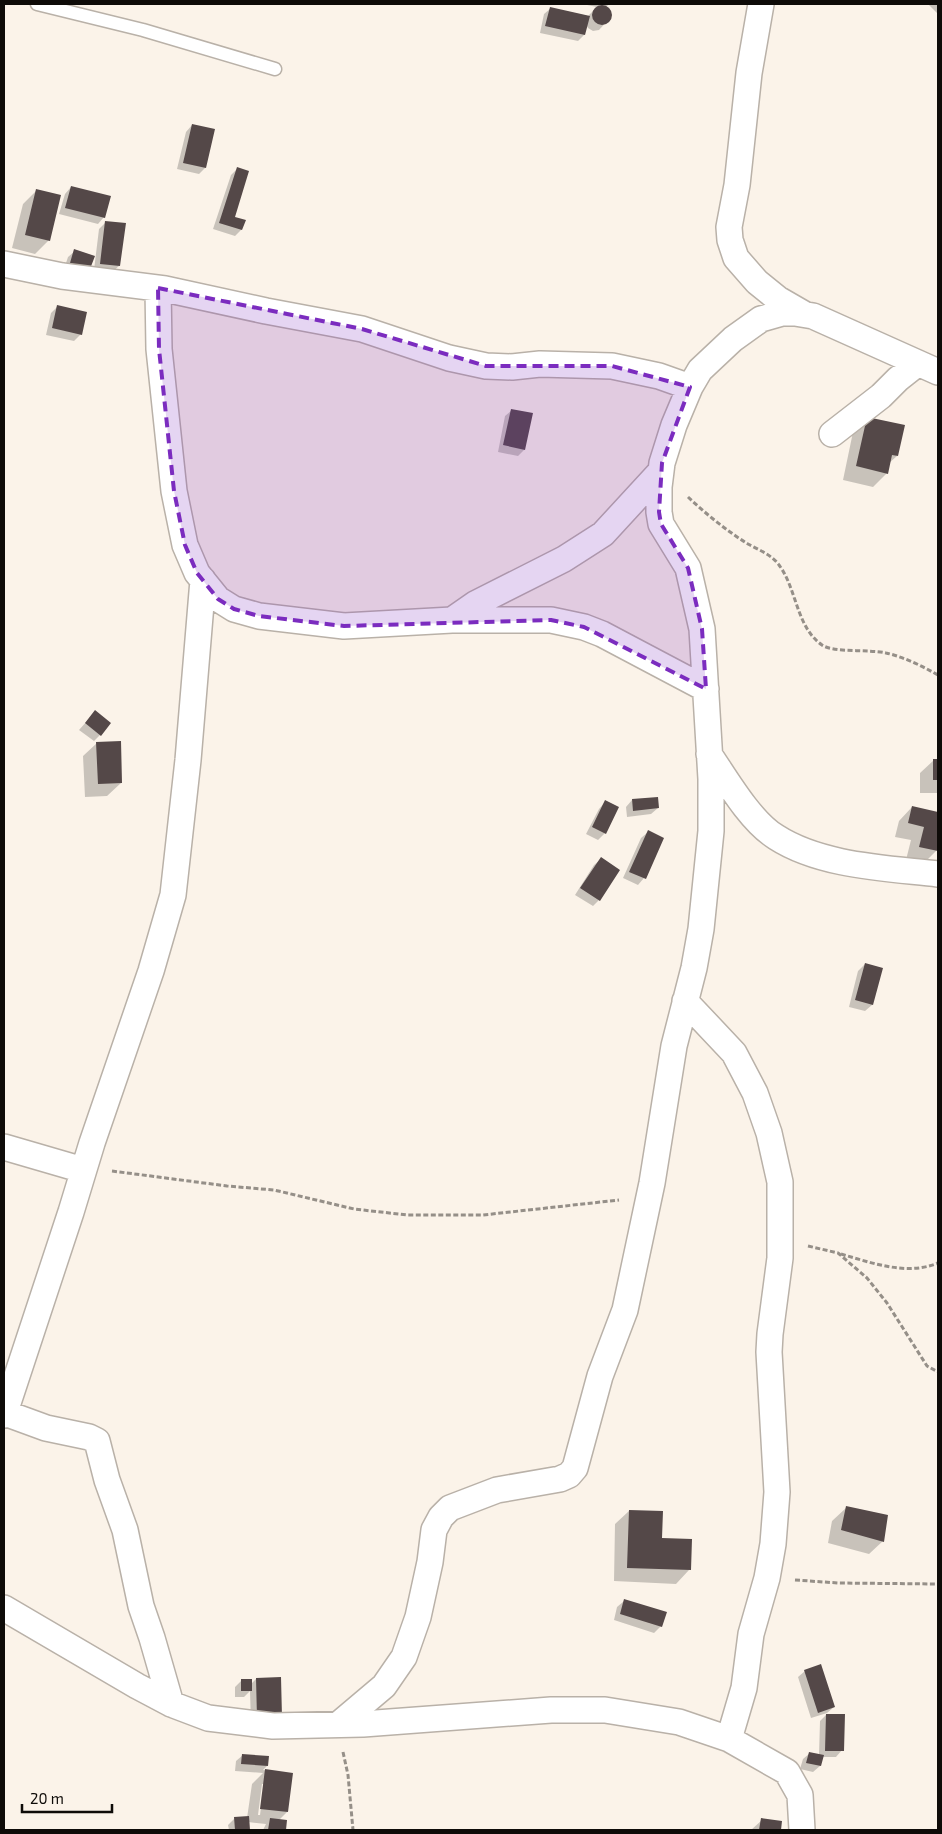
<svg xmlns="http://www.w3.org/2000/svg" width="942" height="1834" font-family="'Exo 2',sans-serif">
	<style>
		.shadow { fill: #0003; fill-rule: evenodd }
		.building { fill: #544848 }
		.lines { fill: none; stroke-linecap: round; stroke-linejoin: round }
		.lane-casing { stroke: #b9b1a8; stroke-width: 15 }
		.street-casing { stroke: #b9b1a8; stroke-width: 28 }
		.path { stroke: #958f88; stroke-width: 3; stroke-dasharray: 5 2.5; stroke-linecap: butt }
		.lane { stroke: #fff; stroke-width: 12 }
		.street { stroke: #fff; stroke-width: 25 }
		.marked { fill: #7b2cbf; fill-opacity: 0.2; stroke: #7b2cbf; stroke-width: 4; stroke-dasharray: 10 6; stroke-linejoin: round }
	</style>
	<rect width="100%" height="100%" fill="#fbf3e9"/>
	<!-- shadow -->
	<path class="shadow" d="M587 4H609L606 7 611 13 610 18 599 30 593 31 588 28 587 26 584 35 578 41 540 33 544 14 551 8 588 16 597 7 587 5Z
		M928 4H938V14Z
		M192 125 205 168 199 174 177 169 186 132Z
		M237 169 233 218 244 221 241 230 235 236 213 229 231 175Z
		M71 187 104 217 98 224 59 214 65 194Z
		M37 190 49 240 35 254 12 248 23 204Z
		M106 222 119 266 112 272 94 270 99 229Z
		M75 251 89 269H64L68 257Z
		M57 307 81 334 74 341 46 335 51 313Z
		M512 410 524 450 518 456 498 452 505 416Z
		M867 418 897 456 888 464 887 473 873 487 843 480 853 432Z
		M95 712 100 735 94 741 79 730Z
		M97 743 121 783 107 796 85 797 83 756Z
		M934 760H938V793H920V773Z
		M657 798 658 808 651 814 627 817 626 807 632 800Z
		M605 802V833L598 840 586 834 599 809Z
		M912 807 938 813V843L937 850 923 864 906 860 911 840 895 837 899 821Z
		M648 832 644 878 638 885 623 878 641 838Z
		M601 859 599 900 593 906 575 895 594 865Z
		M865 964 881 968 872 1005 865 1011 849 1007 858 971Z
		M846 1508 883 1541 869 1554 828 1543 832 1521Z
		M629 1511 660 1539 690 1540 689 1570 676 1584 614 1581 615 1524Z
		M624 1601 661 1626 654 1633 614 1620 617 1607Z
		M805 1671 834 1707 827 1713 811 1718 798 1677Z
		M280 1678 251 1724 250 1691 244 1697H235V1687L242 1680 251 1684 256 1679Z
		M826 1715 842 1750 836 1757H822L820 1766 813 1772 800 1769 803 1759 810 1753 819 1755 820 1721Z
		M243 1755 268 1757 267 1766 263 1770 292 1774 287 1812 278 1821H286L285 1830H263L266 1824 248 1822V1830H229L228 1825 235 1818H247L252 1784 263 1773 235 1771 236 1761ZM262 1784H264L260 1815H258Z
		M762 1820 781 1822 780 1830H751Z"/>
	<!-- building -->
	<path class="building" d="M592 15a10 10 0 1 1 20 0a10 10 0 1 1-20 0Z
		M550 7 590 16 585 35 545 26Z
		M192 124 215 129 206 168 183 163Z
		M237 167 249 171 235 217 246 220 242 230 219 223Z
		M71 186 111 196 105 218 65 208Z
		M36 189 61 195 50 241 25 235Z
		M105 221 126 223 120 266 100 264Z
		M74 249 95 256 90 269 70 263Z
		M57 305 87 312 82 335 52 328Z
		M511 409 533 413 525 450 503 445Z
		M867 417 905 425 898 456 892 455 888 474 856 466Z
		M95 710 111 723 101 736 85 723Z
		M121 741 122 783 98 784 96 742Z
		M933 759H938V780H933Z
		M658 797 659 808 633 811 632 799Z
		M605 800 619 807 606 834 592 827Z
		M912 806 938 812V851L919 847 924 827 908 823Z
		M648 830 664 838 646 879 629 872Z
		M601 857 620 870 600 901 580 888Z
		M865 963 883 968 873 1005 855 1000Z
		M846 1506 888 1515 884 1542 841 1530Z
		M629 1510 663 1511 662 1538 692 1539 691 1570 627 1568Z
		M624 1599 667 1612 662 1627 620 1614Z
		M821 1664 835 1707 818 1713 804 1670Z
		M281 1677 282 1717 257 1718 256 1678Z
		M241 1679H252V1691H241Z
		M826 1714H845L844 1751H825Z
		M809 1752 824 1755 821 1766 806 1763Z
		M242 1754 269 1756 268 1766 241 1764Z
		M265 1769 293 1773 288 1812 260 1809Z
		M249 1816 250 1830H235L234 1817Z
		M270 1818 287 1820 286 1830H268Z
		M761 1818 782 1821 781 1830H759Z"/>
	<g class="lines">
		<!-- lane casing -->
		<g class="lane-casing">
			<path id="lane" d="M37 4 143 30 275 69"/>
		</g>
		<!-- street casing -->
		<g class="street-casing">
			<path id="street" d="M761 4 749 73 737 185 729 227 730 240 736 258 757 282 778 299 804 314
				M4 264 62 276 165 289 266 311 362 329 449 358 486 366 512 367 540 364 612 366 659 376 690 387
				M158 288 159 349 174 491 185 545 197 573 218 599 234 609 259 616 344 626 452 620H551L584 627 602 634 706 689
				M832 434 881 396 898 379 917 364
				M452 620 475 604 564 559 603 534 661 471
				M709 754C726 779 750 821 776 837 821 866 886 868 938 874
				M685 1001 734 1053 755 1093 769 1133 780 1182V1258L770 1334 769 1352 777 1492 773 1544 767 1578 751 1634 744 1688 729 1739
				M4 1147 83 1170
				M5 1413 46 1428 89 1437 97 1441 107 1480 125 1530 141 1606 152 1638 171 1704
				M4 1415 71 1212 92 1143 151 971 173 895 188 760 203 580
				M4 1608 137 1686 171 1704 208 1718 273 1726 363 1724 551 1710H605L679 1722 729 1739 787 1772 800 1795 802 1830
				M339 1724 384 1686 404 1657 418 1617 430 1562 434 1530 441 1517 450 1508 497 1490 560 1479 569 1475 575 1468 600 1376 625 1310 652 1183 674 1046 694 968 701 929 711 831V779L702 629 688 568 661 524 659 512V487L662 463 674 425 690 387 700 370 733 339 761 319 782 313H795L813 316 938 372"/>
		</g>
		<!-- path -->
		<path class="path" d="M688 497C706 514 727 531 748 544 759 550 772 555 779 565 797 589 796 627 822 645 833 653 870 649 886 653 904 657 922 666 938 675
			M112 1171 227 1186 274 1190 354 1209 407 1215H483L619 1200
			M808 1246 838 1253 867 1278 887 1303 927 1366 938 1372
			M841 1254C872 1263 907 1276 938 1263
			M795 1580 838 1583 938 1584
			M343 1752 348 1775 353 1830"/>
		<!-- lane -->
		<use href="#lane" class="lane"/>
		<!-- street -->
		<use href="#street" class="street"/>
	</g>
	<!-- marked area -->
	<path class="marked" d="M158 288 362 329 486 366H612L690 387 662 463 659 512 661 524 688 568 702 629 706 689 584 627 551 620 344 626 259 616 234 609 218 599 197 573 185 545 174 491 159 349Z"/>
	<!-- border -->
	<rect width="942" height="1834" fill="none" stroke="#0e0b08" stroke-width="10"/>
	<!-- scale -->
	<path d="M22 1804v8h90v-8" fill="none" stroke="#0e0b08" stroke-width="2.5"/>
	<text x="30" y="1804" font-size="15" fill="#0e0b08" stroke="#fbf3e9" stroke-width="4" paint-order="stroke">20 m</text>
</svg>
